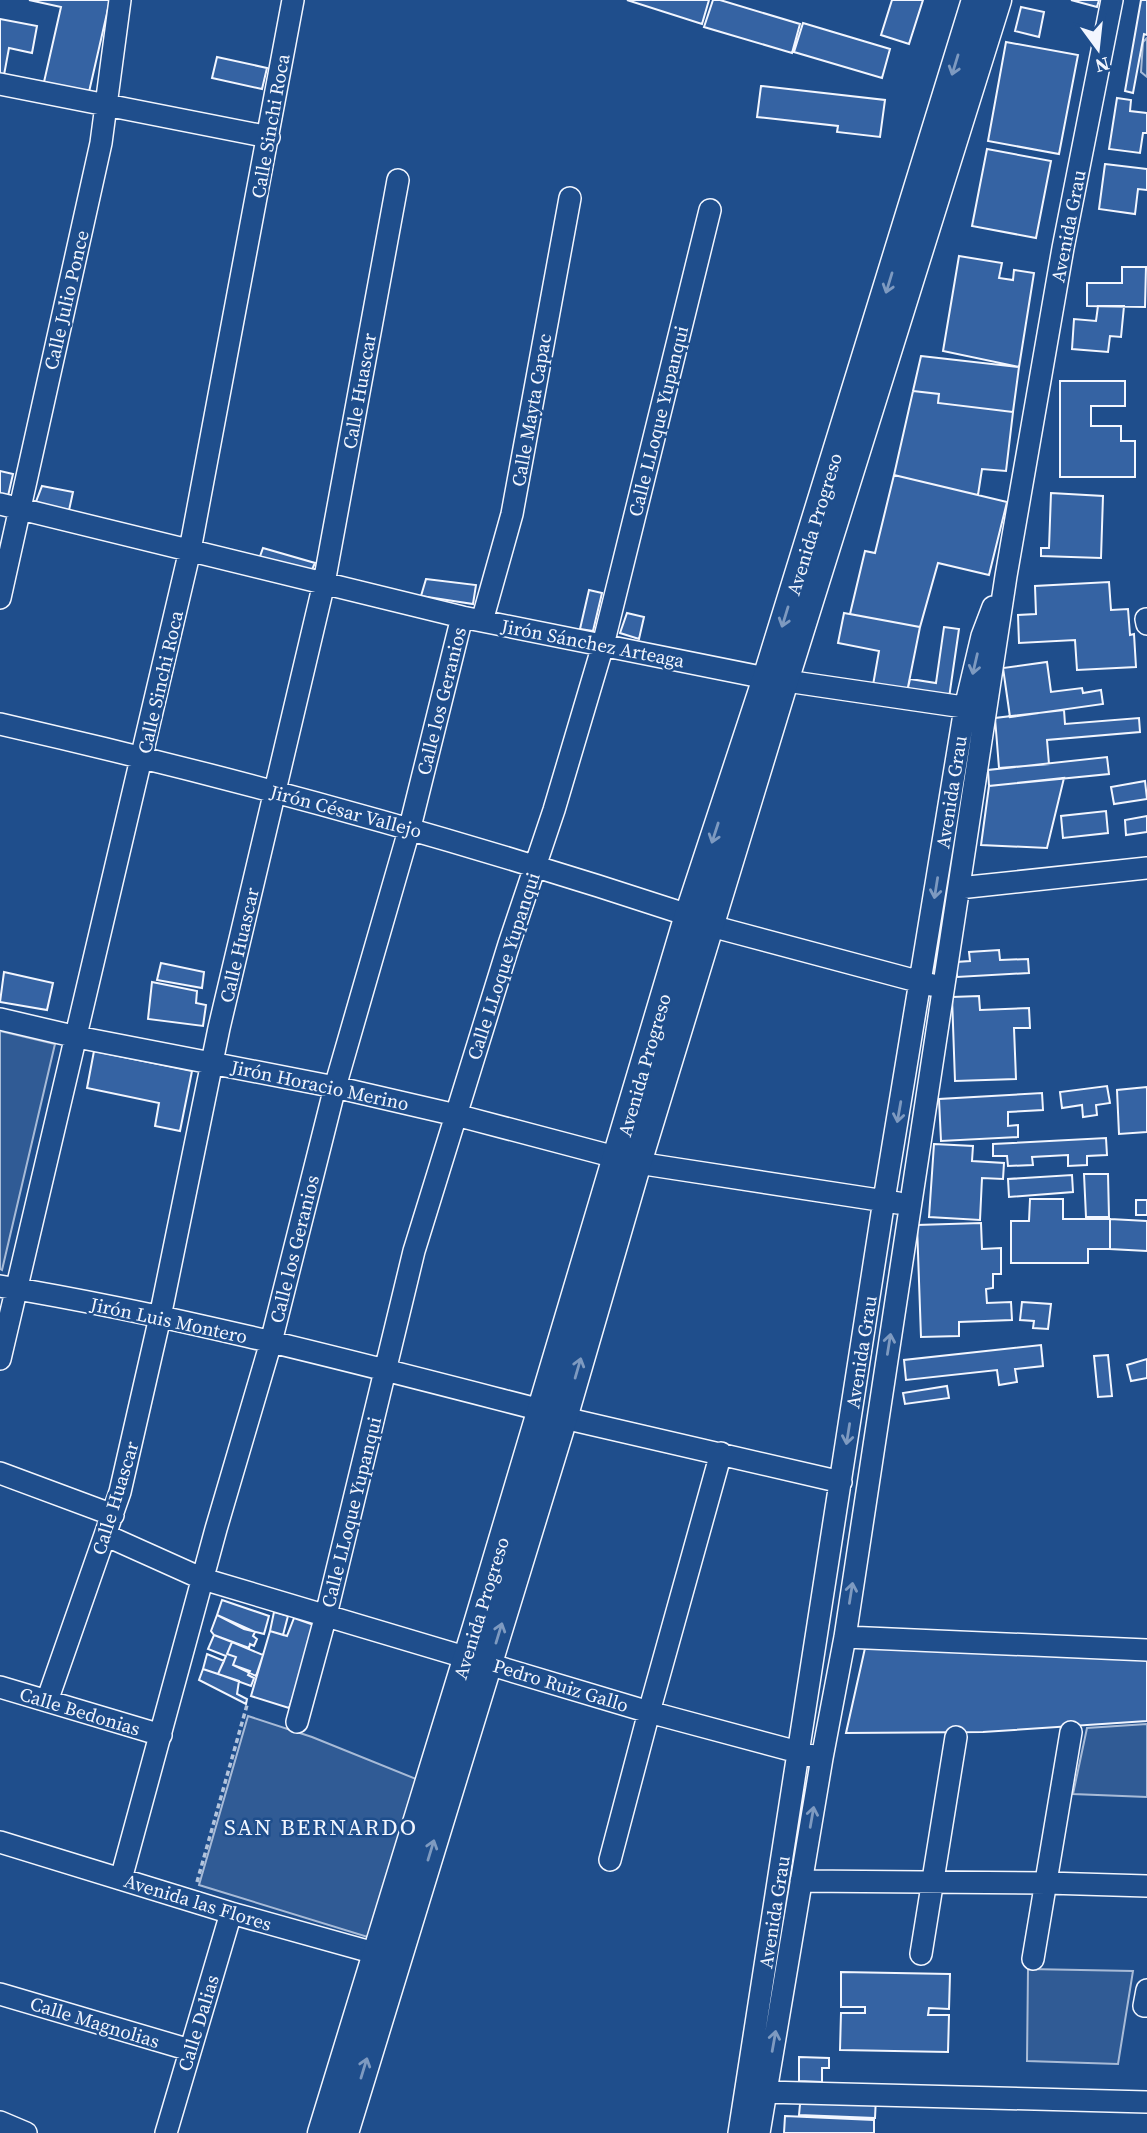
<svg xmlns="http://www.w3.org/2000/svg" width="1147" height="2133" font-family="'Source Serif 4',serif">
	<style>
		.green { fill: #305b95; stroke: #a8bbd7; stroke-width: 2 }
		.building { fill: #3563a3; stroke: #f2f6ff; stroke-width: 2 }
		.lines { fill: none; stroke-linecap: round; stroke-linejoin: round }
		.minor-casing { stroke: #f2f6ff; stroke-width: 24 }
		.major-casing { stroke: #f2f6ff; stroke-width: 29 }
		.path { stroke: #b3c4dc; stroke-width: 3.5; stroke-dasharray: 5 3.5; stroke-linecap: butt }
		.minor { stroke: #1f4e8c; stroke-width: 21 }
		.major { stroke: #1f4e8c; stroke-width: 26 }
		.oneway { stroke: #7e9ac0 }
		.labels { text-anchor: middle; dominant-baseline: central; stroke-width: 5; stroke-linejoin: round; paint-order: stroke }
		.street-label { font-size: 19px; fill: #f2f6ff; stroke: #1f4e8c }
		.quarter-label { font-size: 23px; letter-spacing: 2px; fill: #f2f6ff; stroke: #1f4e8c }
	</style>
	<rect width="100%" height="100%" fill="#1f4e8c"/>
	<!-- green -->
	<path class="green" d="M1147 38V77L1141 72 1143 42Z
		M0 1031 55 1044 2 1270 0 1269Z
		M248 1716 312 1737 421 1781 371 1938 199 1885Z
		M1147 1724V1797L1073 1794 1087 1728Z
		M1028 1969 1133 1971 1118 2064 1027 2061Z"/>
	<!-- building -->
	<path class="building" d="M29 0H110L89 92 44 82 61 7Z
		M627 0H709L702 24Z
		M713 0H720L800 24 792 53 704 27Z
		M892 0H923L909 44 881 35Z
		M1071 0H1099L1097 7Z
		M1141 0H1147V35L1144 34 1133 93 1125 91Z
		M1021 7 1044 12 1039 37 1015 31Z
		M0 19 37 26 32 53 9 48 4 75 0 74Z
		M803 23 890 49 882 78 794 52Z
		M1006 42 1078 55 1059 154 988 141Z
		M217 57 267 68 262 89 212 78Z
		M761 86 885 100 880 137 837 132 838 126 757 117Z
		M1117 98 1131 100 1130 111 1147 113V133H1143L1140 153 1109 149Z
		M987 149 1051 161 1036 238 972 226Z
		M1105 164 1147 169V190L1138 189 1135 214 1099 209Z
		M959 256 1002 263 999 278 1013 280 1014 270 1034 273 1019 367 943 351Z
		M1122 267H1146L1145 307 1087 306V283H1122Z
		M1098 306H1124L1121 337 1110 336 1108 352 1072 349 1074 319 1096 321Z
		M921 356 1019 367 1013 412 938 403 939 394 913 391Z
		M1060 381H1125V406H1091V426H1121V441H1135V477H1060Z
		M913 391 939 394 938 403 1013 412 1006 471 982 469 978 495 894 475Z
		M0 471 13 474 8 496 0 494Z
		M894 475 1007 502 989 575 938 563 920 627 850 614 865 551 875 553Z
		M42 486 73 492 68 515 34 507Z
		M1051 493 1103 496 1101 558 1041 556V548H1049Z
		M263 548 315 563 310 574 258 562Z
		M426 579 476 585 473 604 421 596Z
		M1109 582 1111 610 1128 609 1130 635 1134 634 1136 667 1077 670 1075 640 1019 643 1018 615 1036 614 1035 586Z
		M589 590 602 593 593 631 580 629Z
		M627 613 644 617 639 639 620 633Z
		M844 613 920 627 907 692 873 685 879 651 838 643Z
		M944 627 959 629 949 698 907 692 910 679 936 683Z
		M1047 662 1051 692 1082 688 1083 693 1101 690 1103 704 1010 717 1003 668Z
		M1064 710 1065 724 1139 718 1140 732 1047 740 1049 764 999 768 995 718Z
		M1107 757 1109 774 989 786 988 770Z
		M1064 778 1047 848 981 845 989 786Z
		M1145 781 1147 799 1114 804 1111 787Z
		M1106 811 1108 833 1063 838 1061 816Z
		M1147 816V832L1126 835 1125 820Z
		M999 950 1000 960 1028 959 1029 973 957 977 956 962 970 961 969 952Z
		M161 963 204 972 202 988 157 980Z
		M4 972 53 983 47 1010 0 1002Z
		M152 982 197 991 196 1003 206 1005 203 1026 148 1019Z
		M979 996 980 1010 1029 1008 1030 1028H1014L1016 1079 955 1081 952 997Z
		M94 1051 192 1071 180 1131 155 1126 159 1103 87 1088Z
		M1107 1086 1110 1103 1096 1105 1097 1115 1083 1117 1082 1105 1062 1108 1060 1092Z
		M1147 1087V1132L1119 1134 1117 1090Z
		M1042 1093 1043 1110 1008 1112V1126L1018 1125V1137L941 1141 939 1099Z
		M1106 1138 1107 1155 1087 1156V1165L1068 1166V1155L1032 1157 1033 1165 1008 1166 1007 1156H993V1144Z
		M934 1144 973 1146 972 1161 1004 1163 1003 1179 982 1178 980 1220 929 1217Z
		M1084 1174H1108L1109 1217H1086Z
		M1072 1175 1073 1192 1009 1197 1008 1179Z
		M1030 1199H1063V1219H1110V1249H1088V1263H1011V1221H1029Z
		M1136 1200H1147V1215H1136Z
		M1110 1219 1147 1221V1251L1110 1249Z
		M981 1223 982 1249 1001 1248V1274H993V1288L986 1289 987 1303 1011 1302 1012 1320 959 1322V1336L921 1337 917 1225Z
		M1022 1302 1051 1304 1048 1329 1033 1328 1034 1321 1020 1320Z
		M1041 1345 1043 1366 1015 1369 1017 1382 999 1385 997 1370 906 1380 904 1360Z
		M1108 1355 1112 1396 1098 1397 1094 1356Z
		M1147 1359V1378L1131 1381 1127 1365Z
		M947 1386 949 1398 905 1404 903 1393Z
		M222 1600 269 1616 264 1634 244 1629 217 1615Z
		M274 1612 288 1616 283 1635 270 1631Z
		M217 1615 255 1632 253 1636 257 1639 254 1646 250 1644 249 1648 214 1635 211 1631Z
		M294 1618 314 1625 304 1666 289 1708 251 1696 270 1631 287 1636Z
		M214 1635 232 1642 227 1654 236 1657 233 1665 250 1671 248 1675 254 1678 251 1686 218 1674 226 1656 208 1649Z
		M232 1642 263 1655 256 1676 233 1665 236 1657 227 1654Z
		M865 1648 1147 1658V1721L983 1732 846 1733Z
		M207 1654 224 1661 218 1674 203 1669Z
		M203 1669 239 1681 237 1694 247 1699 246 1704 199 1680Z
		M841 1972 950 1974 949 2009 929 2008 928 2015H949L948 2052 840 2050 841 2013H865V2007H841Z
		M799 2057 829 2058V2068H822V2082L799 2081Z
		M801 2094 876 2097 875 2118 799 2115Z
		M785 2116 874 2120V2133H784Z"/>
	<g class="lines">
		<!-- minor casing -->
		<g class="minor-casing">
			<path id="minor" d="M0 84 269 137
				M0 504 462 617 766 678 977 709
				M0 598 101 143 120 0
				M1146 619 1147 624
				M482 621 512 514 570 198
				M0 724C233 777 461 840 688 915
				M959 888 1147 868
				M711 926 932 985
				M0 1019 77 1037 335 1087 456 1115 638 1163 898 1203
				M0 1286C182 1316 362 1364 541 1410
				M0 1359 190 550 293 0
				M564 1418 841 1482
				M0 1473 113 1515
				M105 1535 203 1579 649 1712 813 1756
				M845 1637 1147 1650
				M0 1687 161 1735
				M47 1701 120 1492 160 1317 219 1028 324 583 398 180
				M297 1722 326 1615 414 1251 509 944 554 810 603 645 710 210
				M0 1842 231 1913 389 1957
				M610 1860 649 1712 721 1453
				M121 1879 216 1529 271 1342 335 1087 410 827 462 617
				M801 1881 1047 1883 1147 1886
				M921 1954 956 1737
				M1033 1959 1071 1732
				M1147 1990 1144 2006H1147
				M0 1994 190 2050
				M765 2092 1147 2102
				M0 2122 26 2133
				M166 2133 231 1913
				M739 2133 884 1200 965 708 982 636 993 607
				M759 2133 822 1758 845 1637 1006 576 1063 248 1112 0"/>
		</g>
		<!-- major casing -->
		<g class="major-casing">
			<path id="major" d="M321 2133 476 1627 688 915 766 678 975 0
				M345 2133 564 1418 638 1163 785 681 998 0"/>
		</g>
		<!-- path -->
		<path class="path" d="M197 1882 247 1705"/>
		<!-- minor -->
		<use href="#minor" class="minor"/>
		<!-- major -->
		<use href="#major" class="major"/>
	</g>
	<!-- one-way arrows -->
	<defs><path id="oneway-shaft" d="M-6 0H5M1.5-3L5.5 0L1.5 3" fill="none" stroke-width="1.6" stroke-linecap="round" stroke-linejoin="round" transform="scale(1.75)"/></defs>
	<g class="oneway">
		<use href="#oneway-shaft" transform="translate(955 65) rotate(107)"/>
		<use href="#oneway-shaft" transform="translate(889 283) rotate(107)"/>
		<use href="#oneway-shaft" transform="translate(785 617) rotate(107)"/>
		<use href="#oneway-shaft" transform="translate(975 664) rotate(103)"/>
		<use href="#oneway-shaft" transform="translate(715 833) rotate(108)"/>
		<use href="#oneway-shaft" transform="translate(936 888) rotate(99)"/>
		<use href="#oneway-shaft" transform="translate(899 1112) rotate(100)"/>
		<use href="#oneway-shaft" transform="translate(889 1344) rotate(-81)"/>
		<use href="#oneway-shaft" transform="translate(578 1368) rotate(-74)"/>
		<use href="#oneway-shaft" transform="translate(848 1434) rotate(99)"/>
		<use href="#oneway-shaft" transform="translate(851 1593) rotate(-81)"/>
		<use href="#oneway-shaft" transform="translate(499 1633) rotate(-73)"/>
		<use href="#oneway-shaft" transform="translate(812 1817) rotate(-80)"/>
		<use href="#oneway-shaft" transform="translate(431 1850) rotate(-73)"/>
		<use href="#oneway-shaft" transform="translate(774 2041) rotate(-80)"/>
		<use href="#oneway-shaft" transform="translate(364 2068) rotate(-73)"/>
	</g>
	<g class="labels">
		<!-- street labels -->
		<g class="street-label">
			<text transform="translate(270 126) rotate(-80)">Calle Sinchi Roca</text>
			<text transform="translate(1068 226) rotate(-79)">Avenida Grau</text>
			<text transform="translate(66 300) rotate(-77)">Calle Julio Ponce</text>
			<text transform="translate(359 391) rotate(-80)">Calle Huascar</text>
			<text transform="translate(531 410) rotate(-80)">Calle Mayta Capac</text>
			<text transform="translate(658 421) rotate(-76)">Calle LLoque Yupanqui</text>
			<text transform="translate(814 524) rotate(-73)">Avenida Progreso</text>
			<text transform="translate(593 643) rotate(11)">Jirón Sánchez Arteaga</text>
			<text transform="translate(160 682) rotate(-77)">Calle Sinchi Roca</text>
			<text transform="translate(441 701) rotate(-76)">Calle los Geranios</text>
			<text transform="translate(951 792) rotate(-81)">Avenida Grau</text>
			<text transform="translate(346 811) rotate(15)">Jirón César Vallejo</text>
			<text transform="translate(239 945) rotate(-77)">Calle Huascar</text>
			<text transform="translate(503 966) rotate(-72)">Calle LLoque Yupanqui</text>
			<text transform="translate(644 1065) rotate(-74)">Avenida Progreso</text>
			<text transform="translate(320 1085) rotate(12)">Jirón Horacio Merino</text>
			<text transform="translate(294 1249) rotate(-76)">Calle los Geranios</text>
			<text transform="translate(169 1320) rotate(12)">Jirón Luis Montero</text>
			<text transform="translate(861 1352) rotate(-81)">Avenida Grau</text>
			<text transform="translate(115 1498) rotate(-73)">Calle Huascar</text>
			<text transform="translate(351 1512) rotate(-76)">Calle LLoque Yupanqui</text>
			<text transform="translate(481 1608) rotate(-73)">Avenida Progreso</text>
			<text transform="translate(561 1685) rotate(17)">Pedro Ruiz Gallo</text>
			<text transform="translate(80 1711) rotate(17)">Calle Bedonias</text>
			<text transform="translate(198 1902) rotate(17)">Avenida las Flores</text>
			<text transform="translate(774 1912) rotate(-81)">Avenida Grau</text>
			<text transform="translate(95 2022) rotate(17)">Calle Magnolias</text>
			<text transform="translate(198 2023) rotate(-73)">Calle Dalias</text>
		</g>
		<!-- quarter labels -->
		<g class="quarter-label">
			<text x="321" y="1827">SAN BERNARDO</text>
		</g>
	</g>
	<!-- north arrow -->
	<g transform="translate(1098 49) rotate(165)" stroke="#1f4e8c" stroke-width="5" paint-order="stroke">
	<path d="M0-5L12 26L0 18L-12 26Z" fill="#f2f6ff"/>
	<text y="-10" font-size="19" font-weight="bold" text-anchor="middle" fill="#f2f6ff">N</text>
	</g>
</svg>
